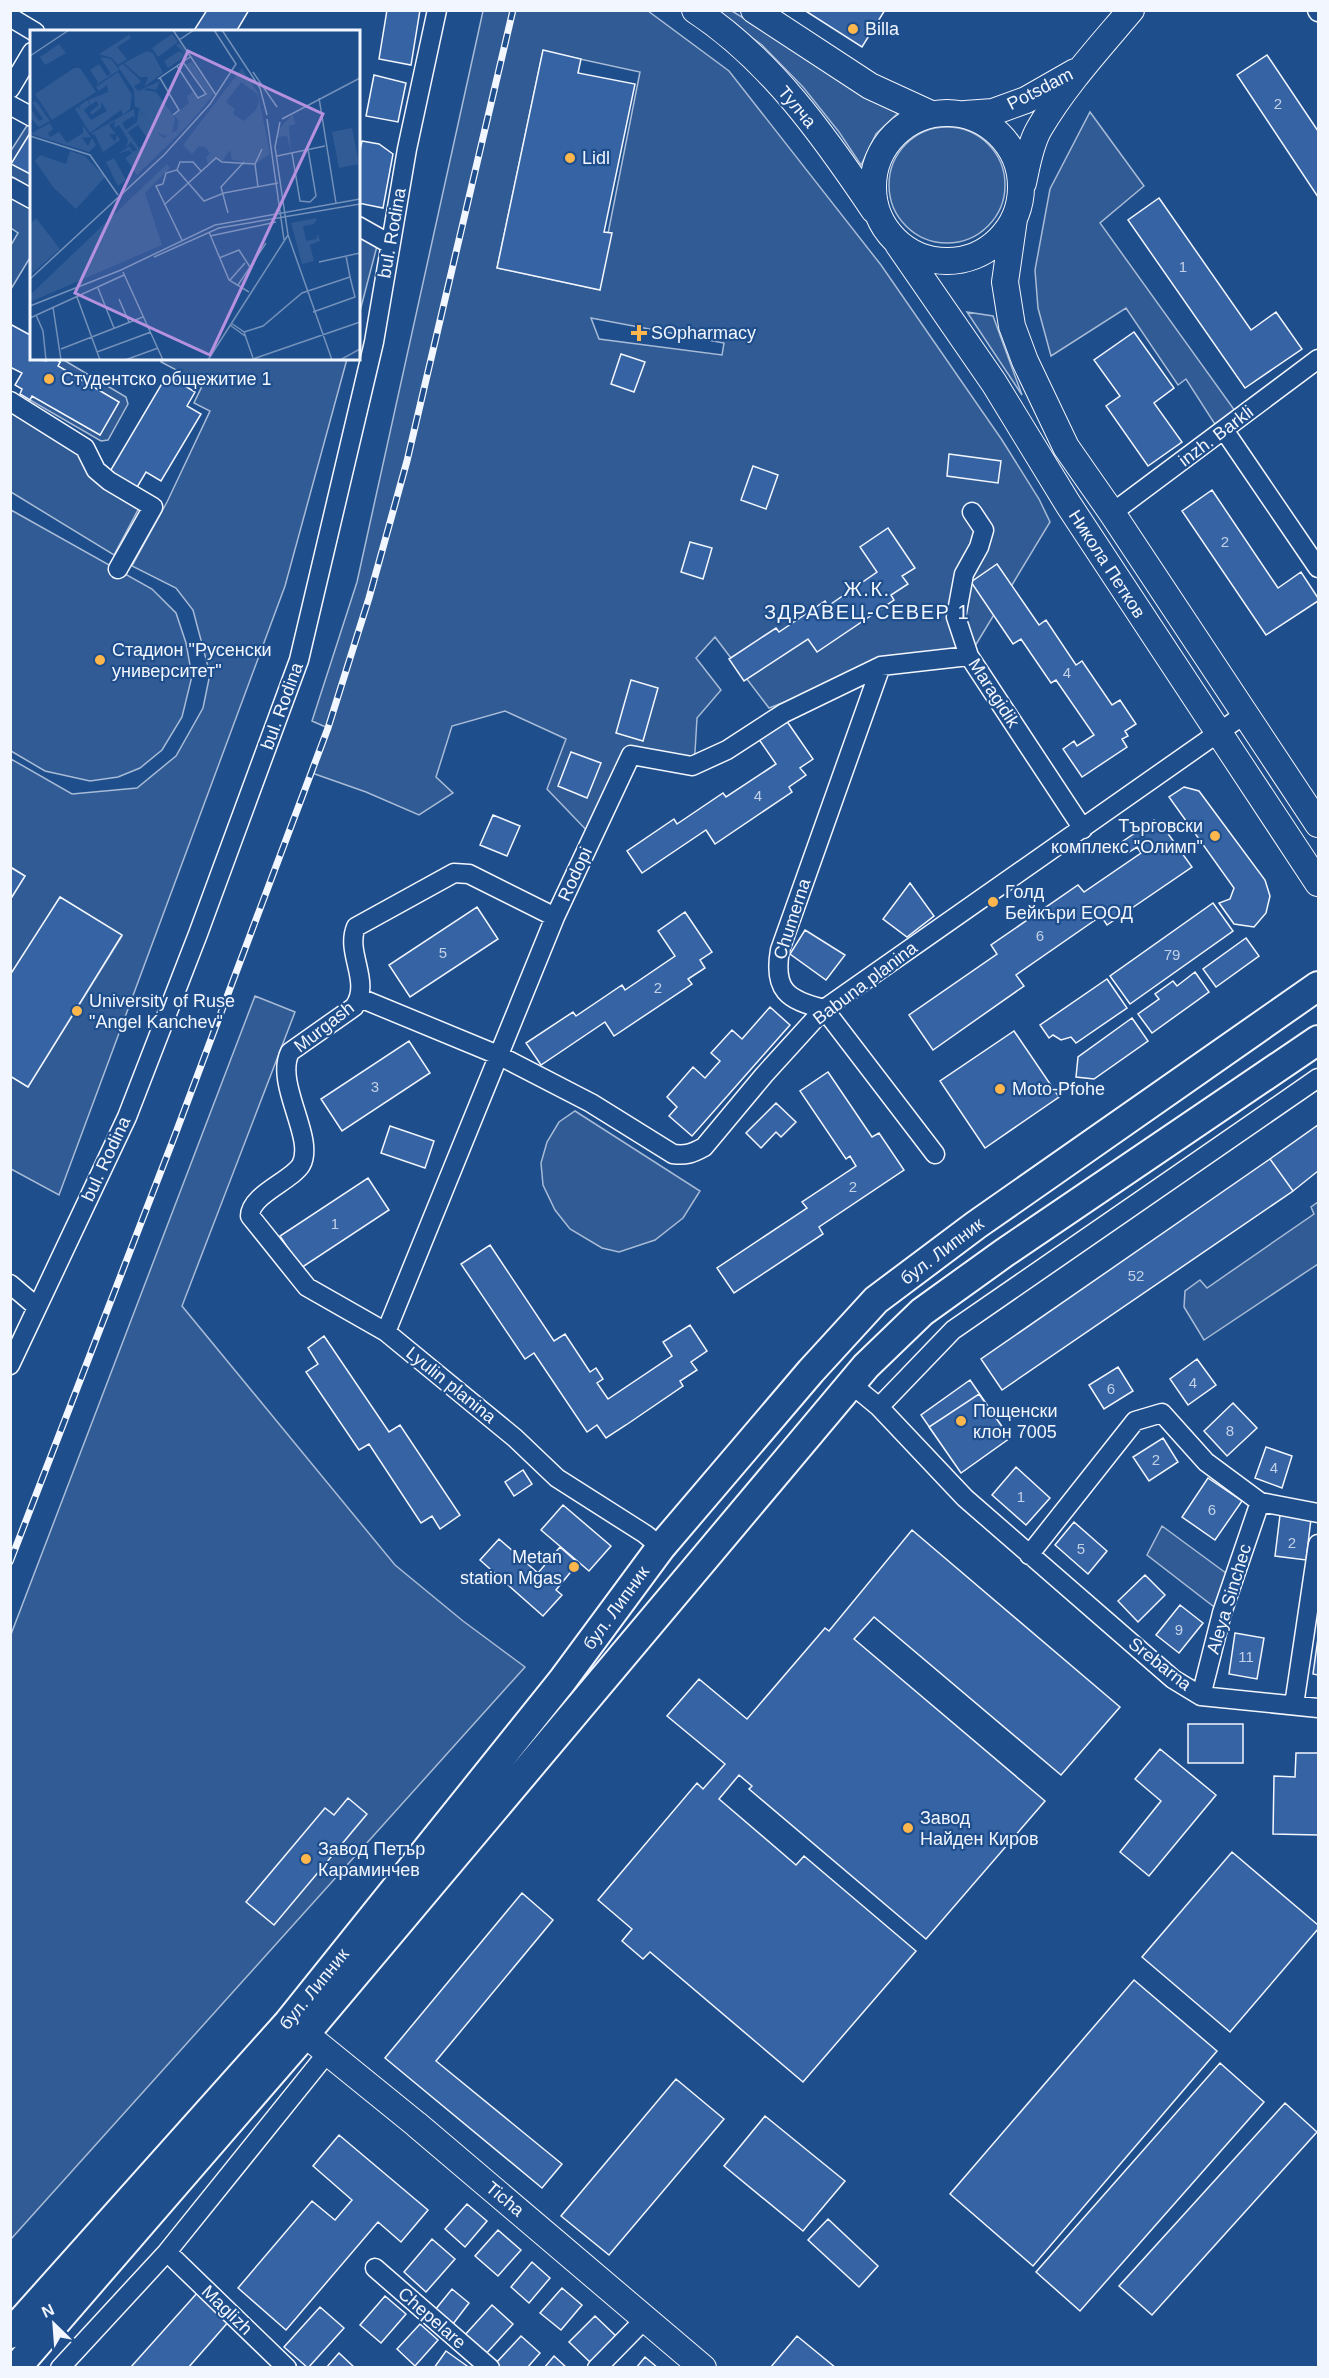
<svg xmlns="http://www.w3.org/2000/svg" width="1329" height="2378" font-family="Arial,sans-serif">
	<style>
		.built { fill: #305b95; stroke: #a8bbd7; stroke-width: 1.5; fill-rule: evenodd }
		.building { fill: #3563a3; stroke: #f2f6ff; stroke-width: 1.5 }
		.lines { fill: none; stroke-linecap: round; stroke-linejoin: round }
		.street-casing { stroke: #f2f6ff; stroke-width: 21 }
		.secondary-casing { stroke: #f2f6ff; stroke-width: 28 }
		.primary-casing { stroke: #f2f6ff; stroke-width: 32 }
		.street { stroke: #1f4e8c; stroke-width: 18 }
		.secondary { stroke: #1f4e8c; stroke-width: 26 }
		.primary { stroke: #1f4e8c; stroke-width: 28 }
		.rail-casing { stroke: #f2f6ff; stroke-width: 7 }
		.rail { stroke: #1f4e8c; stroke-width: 4.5; stroke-dasharray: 14; stroke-linecap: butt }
		.poi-dot { fill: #ffb74d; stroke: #1f4e8c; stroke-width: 2 }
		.labels { text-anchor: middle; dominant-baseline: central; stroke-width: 4.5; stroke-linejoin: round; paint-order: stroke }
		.number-label { font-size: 15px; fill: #c3d1e8 }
		.poi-label { font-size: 18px; fill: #f2f6ff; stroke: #1f4e8c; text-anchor: start }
		.street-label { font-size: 18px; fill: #f2f6ff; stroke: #1f4e8c }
		.neighbourhood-label { font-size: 20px; letter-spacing: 1.5px; fill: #f2f6ff; stroke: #1f4e8c }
		.inset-road { fill: none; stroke: #7391ba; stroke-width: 1.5 }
		.view { fill: #b691df; fill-opacity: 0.15; stroke: #b691df; stroke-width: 3 }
		.inset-edge { fill: none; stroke: #f2f6ff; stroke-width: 3 }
	</style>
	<rect width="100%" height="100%" fill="#1f4e8c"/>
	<!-- built -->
	<path class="built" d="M483 11H648L729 71 881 265 1002 440 1039 499 1050 522 969 656 881 666 769 708 715 637 696 658 721 690 697 718 695 752 692 766 631 755 593 837 547 789 566 739 505 711 452 726 436 777 453 793 419 815 366 792 312 773 328 728 312 721 357 582ZM543 51 640 72 597 289 497 268ZM591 318 724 343 722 355 599 339Z
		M716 11H732L898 113 876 134 861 165 839 132 803 87 762 45Z
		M1090 112 1144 186 1100 223 1238 415 1218 429 1186 379 1178 385 1126 308 1051 356 1038 308 1035 270 1050 189Z
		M28 124 31 126V188L11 176 10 152Z
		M889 185a58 58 0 1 1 116 0a58 58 0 1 1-116 0Z
		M10 196 32 209 31 256 11 289V245L18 233 11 228Z
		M359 235 377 246 359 315Z
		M967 312 993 316 1022 395Z
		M62 359 126 397 128 404 108 440 101 441 30 400 32 396 100 435 119 402 58 366Z
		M162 359H347L285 586 59 1195 11 1169V1076L28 1087 122 936 60 897 11 975 10 900 25 876 11 867V759L72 794 137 788 176 756 203 708 210 674 193 610 176 588 132 566 167 502 210 411 194 403 203 384 161 362Z
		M10 408 77 447 139 508 114 555 11 492Z
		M11 510 152 589 176 613 186 643 192 676 182 717 162 750 140 768 118 777 90 781 45 771 11 751Z
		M255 996 295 1012 182 1306 395 1565 463 1621 525 1667 11 2239 10 1637Z
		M575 1111 700 1191 683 1218 655 1240 619 1252 602 1248 570 1229 555 1210 543 1185 541 1163 547 1142 559 1122Z
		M1318 1202V1264L1204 1340 1184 1307 1185 1291 1200 1280 1207 1288 1314 1214 1311 1207Z
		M1162 1526 1234 1579 1222 1613 1147 1555Z"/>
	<!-- building -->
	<path class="building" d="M207 10H249L236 32H193Z
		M387 10H420L411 65 379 59Z
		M804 10H885L862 47Z
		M543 50 581 59 578 73 635 84 604 232 612 233 600 290 497 268Z
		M1267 55 1318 131V197L1237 75Z
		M374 75 406 83 398 122 366 116Z
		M30 133 32 134V175L11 164Z
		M362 141 379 144 393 154 383 208 358 203V159Z
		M1159 198 1251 330 1276 312 1302 349 1245 388 1128 220Z
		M10 324 32 336V358L46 361 47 358H54L60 362 58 366 119 402 100 435 32 396 30 400 20 394 22 389 15 385 22 373 10 367Z
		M1134 332 1174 388 1154 403 1182 442 1148 466 1106 406 1120 396 1094 360Z
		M621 354 645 362 634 392 611 384Z
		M167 375 195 392 187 406 201 414 161 481 146 472 136 489 109 473Z
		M949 454 1001 461 998 483 947 476Z
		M753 466 778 475 766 509 741 500Z
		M1212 490 1278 588 1301 572 1318 598V601L1266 635 1182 511Z
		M888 528 915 568 902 576 908 584 891 595 894 600 817 652 808 639 744 681 729 659 776 628 779 632 825 601 828 606 877 572 860 547Z
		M690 542 712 548 703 579 681 572Z
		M997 564 1039 625 1046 620 1076 665 1082 661 1112 705 1120 700 1136 724 1125 731 1128 736 1122 739 1127 747 1082 777 1063 749 1074 741 1077 746 1094 735 1056 680 1051 683 1021 639 1013 644 971 582Z
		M631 680 658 688 643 741 616 733Z
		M786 720 813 759 800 768 806 775 789 787 792 792 715 844 706 830 642 873 627 851 674 819 677 824 723 793 726 797 776 764 758 738Z
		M571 752 601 763 587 798 558 786Z
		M1184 787 1199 791 1265 880 1270 896 1266 913 1254 927 1234 924 1219 903 1230 899 1234 888 1169 797Z
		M1184 787 1199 791 1265 880 1270 896 1266 913 1254 927 1234 924 1219 903 1230 899 1234 888 1169 797Z
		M493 815 520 826 507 856 480 845Z
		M1154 820 1161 830 1164 828 1192 867 1107 925 1101 916 1016 975 1024 986 933 1050 909 1015 997 954 991 945 1078 885 1084 892 1141 853 1137 847 1126 854 1119 844Z
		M10 867 25 876 10 900Z
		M910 883 934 916 907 937 883 919Z
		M60 897 122 935 28 1087 10 1076V975Z
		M1213 903 1233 931 1130 1004 1110 976Z
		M1213 903 1233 931 1130 1004 1110 976Z
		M477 907 498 939 410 997 389 965Z
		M685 912 712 952 700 960 705 968 688 979 692 984 614 1036 605 1022 541 1065 526 1043 573 1012 576 1016 622 985 625 990 675 956 658 931Z
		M805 930 845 955 826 980 790 954Z
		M1246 938 1259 956 1216 987 1203 969Z
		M1246 938 1259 956 1216 987 1203 969Z
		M1195 972 1209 992 1152 1033 1138 1014 1159 999 1155 994 1173 981 1177 986Z
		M1195 972 1209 992 1152 1033 1138 1014 1159 999 1155 994 1173 981 1177 986Z
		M1107 979 1127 1008 1076 1043 1071 1037 1061 1040 1053 1035 1049 1038 1040 1025Z
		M1107 979 1127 1008 1076 1043 1071 1037 1061 1040 1053 1035 1049 1038 1040 1025Z
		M770 1007 790 1025 692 1136 669 1116 677 1107 667 1097 693 1067 705 1078 720 1061 711 1053 732 1030 742 1039Z
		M1132 1018 1148 1041 1094 1079 1076 1077 1078 1057Z
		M1132 1018 1148 1041 1094 1079 1076 1077 1078 1057Z
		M1014 1031 1059 1097 985 1148 940 1081Z
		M409 1041 430 1073 342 1131 321 1099Z
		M828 1072 872 1137 879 1133 904 1170 819 1227 823 1234 734 1293 717 1268 807 1208 802 1202 856 1166 850 1156 846 1159 800 1091Z
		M776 1103 796 1122 781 1137 776 1132 761 1148 746 1133Z
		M1318 1125V1171L1293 1191 1270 1159Z
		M390 1126 434 1141 425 1168 381 1153Z
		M1270 1159 1293 1191 1002 1390 981 1359Z
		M368 1178 389 1210 301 1268 280 1236Z
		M490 1245 554 1341 565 1334 590 1372 596 1368 603 1379 597 1383 608 1399 672 1356 663 1342 690 1325 707 1351 691 1362 697 1370 680 1381 683 1386 626 1425 606 1438 597 1425 587 1432 534 1353 525 1359 461 1264Z
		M324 1336 389 1432 400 1425 460 1515 440 1529 432 1516 421 1523 369 1444 359 1450 306 1372 318 1364 308 1348Z
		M1197 1359 1216 1385 1188 1405 1170 1379Z
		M1118 1367 1133 1391 1104 1409 1089 1385Z
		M970 1380 1010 1438 961 1473 921 1415Z
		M979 1394 1010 1438 961 1473 929 1427Z
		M1233 1403 1257 1428 1227 1456 1204 1431Z
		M1163 1438 1178 1462 1149 1481 1133 1457Z
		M1266 1447 1292 1456 1282 1488 1255 1478Z
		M1016 1467 1050 1498 1026 1525 992 1495Z
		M523 1470 532 1484 514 1496 505 1482Z
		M1208 1478 1242 1501 1215 1540 1182 1517Z
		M563 1505 611 1546 589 1571 541 1530Z
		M1280 1515 1311 1519 1306 1560 1275 1556Z
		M1074 1522 1107 1551 1088 1574 1055 1545Z
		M912 1530 1120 1707 1061 1775 874 1617 854 1639 1045 1801 926 1939 749 1789 752 1786 739 1775 719 1799 796 1865 804 1856 916 1951 803 2082 650 1952 643 1959 622 1941 632 1929 598 1900 697 1783 703 1789 725 1764 667 1716 699 1679 747 1719 825 1628 829 1631Z
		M499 1539 538 1573 560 1547 578 1563 556 1590 562 1595 543 1616 480 1560Z
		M1145 1575 1165 1595 1138 1622 1118 1601Z
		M1180 1605 1203 1623 1179 1653 1156 1635Z
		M1235 1633 1264 1638 1257 1679 1229 1674Z
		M1318 1638V1675L1313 1674Z
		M1188 1724H1243V1763H1188Z
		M1160 1749 1216 1795 1149 1876 1120 1852 1161 1801 1135 1779Z
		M1296 1753H1318V1835L1273 1834 1274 1776 1295 1777Z
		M348 1798 367 1814 274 1925 246 1902 325 1808 334 1815Z
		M1232 1852 1318 1925V1929L1230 2032 1142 1957Z
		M522 1893 553 1920 436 2061 562 2164 542 2188 385 2058Z
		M1134 1980 1217 2051 1033 2266 950 2194Z
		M1220 2063 1264 2102 1080 2311 1036 2272Z
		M676 2079 724 2119 609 2255 561 2216Z
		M1285 2103 1317 2132 1152 2315 1119 2286Z
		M765 2116 845 2181 803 2231 724 2166Z
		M339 2135 428 2210 401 2242 378 2222 286 2330 238 2288 312 2201 335 2220 352 2200 313 2166Z
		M467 2204 487 2221 465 2247 445 2229Z
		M828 2219 878 2266 859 2287 808 2240Z
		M498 2230 521 2250 498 2276 475 2256Z
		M432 2239 455 2259 426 2292 404 2272Z
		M532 2262 550 2278 529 2303 511 2287Z
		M562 2288 582 2305 561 2330 540 2313Z
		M452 2289 469 2303 453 2324 435 2310Z
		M198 2292 230 2320 188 2368H130Z
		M385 2296 406 2314 381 2343 360 2325Z
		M492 2305 513 2324 485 2355 464 2336Z
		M320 2307 344 2328 308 2368 284 2347Z
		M595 2316 617 2337 591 2363 569 2342Z
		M420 2324 438 2340 415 2366 397 2349Z
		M521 2336 540 2353 527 2368H502L496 2363Z
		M797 2336 836 2368H770Z
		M446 2351 467 2366 465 2368H434Z
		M339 2353 355 2368H326Z
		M554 2356 567 2368H544Z
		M645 2357 658 2368H636Z"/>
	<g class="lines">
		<!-- street casing -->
		<g class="street-casing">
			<path id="street" d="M1317 10 1318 12
				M10 17 35 32
				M10 89 32 52
				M10 105 32 117
				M10 187 32 199
				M358 226 390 244
				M10 401 85 448 96 470 109 481 153 507 118 569
				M1224 430 1318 568
				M972 512 984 530 979 547 964 574 956 617 969 656 1083 829
				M1112 513 1318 359
				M881 666 780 950C773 990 787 1000 824 1009L935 1154
				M555 917 469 874 454 873 356 927C345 953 372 982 354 1007L290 1052C274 1084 316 1138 301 1165 291 1181 250 1195 250 1216L307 1287 386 1332 515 1438 557 1478 645 1534 661 1547
				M360 998 498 1055 591 1103 673 1154C686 1156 693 1153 704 1147L764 1075 824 1009 1245 714
				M10 1284 37 1307
				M386 1332 555 917 631 755 692 766 727 750 784 713 881 666 969 656
				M10 1365 127 1117 198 934 299 660 374 342 407 149 437 10
				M850 1383 879 1407 965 1498 1173 1679 1201 1696 1318 1708
				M879 1407 953 1330 1318 1078
				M1029 1555 1135 1421 1162 1413 1206 1462 1260 1502 1318 1513
				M1201 1696 1222 1613 1260 1502
				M1294 1705 1318 1544
				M167 2252 287 2368
				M375 2268 490 2368
				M60 2368 167 2252 328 2052
				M597 2368 646 2318"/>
		</g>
		<!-- secondary casing -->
		<g class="secondary-casing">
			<path id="secondary" d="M695 10C770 59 825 137 874 210
				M754 10 870 86 931 114
				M873 187a74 74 0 1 1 148 0a74 74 0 1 1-148 0Z
				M965 114 993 112 1026 100 1075 72
				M1023 183C1027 165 1030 145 1039 129 1064 86 1099 48 1131 10
				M1014 219 1005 282 1012 326 1025 361 1066 447 1112 513 1318 824
				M898 244 994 383 1068 504 1318 883
				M305 2034 416 2124 703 2368"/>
		</g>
		<!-- primary casing -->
		<g class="primary-casing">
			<path id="primary" d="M10 2334 288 2023 562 1681 661 1547 811 1371 876 1300 976 1225 1318 986
				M16 2368 305 2034 866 1366 922 1312 1004 1253 1318 1040"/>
		</g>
		<!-- street -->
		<use href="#street" class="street"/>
		<!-- secondary -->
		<use href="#secondary" class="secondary"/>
		<!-- primary -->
		<use href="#primary" class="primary"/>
		<!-- rail casing -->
		<g class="rail-casing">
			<path id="rail" d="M10 1562 175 1135 328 728 369 598 407 461 513 10"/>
		</g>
		<!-- rail -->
		<use href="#rail" class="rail"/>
	</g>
	<!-- markers -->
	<g class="poi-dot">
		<circle cx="853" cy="29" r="6"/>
		<circle cx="570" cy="158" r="6"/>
		<path d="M636 324h6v6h6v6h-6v6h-6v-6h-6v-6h6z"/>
		<circle cx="49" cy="379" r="6"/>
		<circle cx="100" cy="660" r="6"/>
		<circle cx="1215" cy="836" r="6"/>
		<circle cx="993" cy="902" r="6"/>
		<circle cx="77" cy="1011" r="6"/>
		<circle cx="1000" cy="1089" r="6"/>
		<circle cx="961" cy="1421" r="6"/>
		<circle cx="574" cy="1567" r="6"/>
		<circle cx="908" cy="1828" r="6"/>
		<circle cx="306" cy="1859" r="6"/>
	</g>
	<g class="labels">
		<!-- number labels -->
		<g class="number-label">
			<text x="1278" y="103">2</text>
			<text x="1183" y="266">1</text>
			<text x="1225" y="541">2</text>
			<text x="1067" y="672">4</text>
			<text x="758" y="795">4</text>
			<text x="1040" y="935">6</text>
			<text x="443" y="952">5</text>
			<text x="1172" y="954">79</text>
			<text x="658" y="987">2</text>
			<text x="375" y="1086">3</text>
			<text x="853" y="1186">2</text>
			<text x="335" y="1223">1</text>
			<text x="1136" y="1275">52</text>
			<text x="1193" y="1382">4</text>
			<text x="1111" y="1388">6</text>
			<text x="1230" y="1430">8</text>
			<text x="1156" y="1459">2</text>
			<text x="1274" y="1467">4</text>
			<text x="1021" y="1496">1</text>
			<text x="1212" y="1509">6</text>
			<text x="1292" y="1542">2</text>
			<text x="1081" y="1548">5</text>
			<text x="1179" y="1629">9</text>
			<text x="1246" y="1656">11</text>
		</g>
		<!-- poi labels -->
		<g class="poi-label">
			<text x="865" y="29">Billa</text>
			<text x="582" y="158">Lidl</text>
			<text x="651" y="333">SOpharmacy</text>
			<text x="61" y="379">Студентско общежитие 1</text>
			<text x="112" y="650">Стадион "Русенски<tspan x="112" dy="21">университет"</tspan></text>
			<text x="1203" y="826" text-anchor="end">Търговски<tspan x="1203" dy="21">комплекс "Олимп"</tspan></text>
			<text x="1005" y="892">Голд<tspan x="1005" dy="21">Бейкъри ЕООД</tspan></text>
			<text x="89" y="1001">University of Ruse<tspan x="89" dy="21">"Angel Kanchev"</tspan></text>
			<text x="1012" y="1089">Moto-Pfohe</text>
			<text x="973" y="1411">Пощенски<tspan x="973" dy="21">клон 7005</tspan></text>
			<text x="562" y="1557" text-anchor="end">Metan<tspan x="562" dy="21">station Mgas</tspan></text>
			<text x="920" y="1818">Завод<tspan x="920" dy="21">Найден Киров</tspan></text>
			<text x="318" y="1849">Завод Петър<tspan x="318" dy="21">Караминчев</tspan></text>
		</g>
		<!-- street labels -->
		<g class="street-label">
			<text transform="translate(1040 89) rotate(-27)">Potsdam</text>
			<text transform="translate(797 107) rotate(50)">Тулча</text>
			<text transform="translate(392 233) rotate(-80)">bul. Rodina</text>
			<text transform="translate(1216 436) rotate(-37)">inzh. Barkli</text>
			<text transform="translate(1107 564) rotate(57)">Никола Петков</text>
			<text transform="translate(994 693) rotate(57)">Maragidik</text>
			<text transform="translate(282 706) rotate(-70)">bul. Rodina</text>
			<text transform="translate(575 874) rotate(-65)">Rodopi</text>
			<text transform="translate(792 919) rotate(-72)">Chumerna</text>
			<text transform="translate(865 983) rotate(-37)">Babuna planina</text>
			<text transform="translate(324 1027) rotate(-38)">Murgash</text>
			<text transform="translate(106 1159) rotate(-65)">bul. Rodina</text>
			<text transform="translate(942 1251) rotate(-37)">бул. Липник</text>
			<text transform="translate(451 1385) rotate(39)">Lyulin planina</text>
			<text transform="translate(1229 1599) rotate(-73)">Aleya Sinchec</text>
			<text transform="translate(616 1608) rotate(-54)">бул. Липник</text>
			<text transform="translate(1160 1664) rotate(38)">Srebarna</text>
			<text transform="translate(314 1989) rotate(-51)">бул. Липник</text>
			<text transform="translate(505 2199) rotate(40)">Ticha</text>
			<text transform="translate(227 2310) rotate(44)">Maglizh</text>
			<text transform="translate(432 2318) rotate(41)">Chepelare</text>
		</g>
		<!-- neighbourhood labels -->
		<g class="neighbourhood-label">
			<text x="867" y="589">Ж.К.<tspan x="867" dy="23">ЗДРАВЕЦ-СЕВЕР 1</tspan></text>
		</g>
	</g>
	<!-- overview -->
	<g transform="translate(30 30)">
		<rect width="330" height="330" fill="#1f4e8c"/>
		<path d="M142 4 148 12 128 27 122 18ZM99 5 101 8 87 17 97 29 88 35 82 28 69 24ZM149 13 159 24 138 38 134 31 149 21 156 25 146 15ZM29 14 36 23 15 35 10 27ZM117 21 123 23 133 43 114 57 118 47H110L94 33ZM70 27 81 29 89 40 66 55 68 52 60 40 69 34 77 46 81 44ZM162 32 184 64 159 94 107 145 95 128 102 123 99 120 88 124 99 116 103 122 107 120 101 112 96 117 98 110 89 95 84 98 85 91 79 95 86 104H79L85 112 87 105 90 110 73 122 65 105 61 104 65 101 104 79 105 88 103 86 92 93 96 100 107 92 109 79 118 91 109 78 105 77 104 60 88 37 93 34 107 47 111 52 104 56 108 61 130 51 126 60 117 58 114 60 126 62 145 88 142 103 136 106 126 102 134 108 147 100 149 92 144 85 159 73 157 66 163 62 170 69 177 64 156 34ZM108 95 119 111 109 118 98 102ZM44 38H50L66 62 22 90 5 64ZM212 38 228 63 240 124 225 134 202 130 200 120 192 132 186 128 178 134 176 127 180 123 175 117 169 116 162 124 153 115ZM211 52 227 64 229 71 226 80 214 91 203 84 205 79 196 72ZM88 42 102 65 100 79 93 85 91 80 60 103 45 79 48 77 51 80 49 76 57 70 60 75 54 80 61 90 77 81 71 72V78L62 85 60 82 69 75 66 71 61 75 58 70 78 62 77 55 69 61 66 57ZM6 71 20 91 9 97 0 87V78L9 91 13 89 2 73ZM263 84 265 94 259 96 261 122 257 106 248 107 250 98ZM20 93 23 99 18 103 20 107 29 102 37 113 53 103V96L61 107 52 108 58 116 62 108 66 115 59 122 0 104ZM322 98 329 134 309 138 302 102ZM40 121 55 126 75 147 46 179 23 157 5 131 10 125 36 134ZM84 128 96 150 88 156 76 132ZM137 134 140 138 115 163 132 215 0 272V265ZM6 188 30 219 0 245V194ZM287 188 284 194 273 196 276 211 286 209 288 204 290 211 280 215 284 231 272 234 261 193Z" fill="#305b95" fill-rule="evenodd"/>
		<path class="inset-road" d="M143 0 186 65M192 0 230 58 237 85M149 10 164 0M0 26 39 0M147 36 168 68 176 64 153 32M223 42 247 77M130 48 149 80 143 85M128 49 160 27M289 68 306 173M237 89 254 210M252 89 330 48M0 106 60 125 88 165M262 123 270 171 280 172 286 166 278 119M247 126 295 116M147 140 174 171 194 163 248 153M228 157 225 134 232 119M134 175 186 128 192 132 225 134M198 183 191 157 214 132M179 202 199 250 219 262M258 205 302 330M180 206 246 192M152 210 126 156 133 154 136 143 147 140 150 132H163L171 141M124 227 189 198 330 174M189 228 209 220 220 237M289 232 330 223M93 242 133 330M0 249 134 125 180 74 206 34 184 0M200 250 215 233M208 255 236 213M68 258 84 298M47 267 70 330M89 269 99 292M308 273 325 267M0 276 91 240 185 195 330 169M23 277 31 330M283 282 325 267 320 247M6 285 13 301 16 330M0 288 94 245M201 293 214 302 223 328M200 295 215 306M214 302 233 296 272 263 320 247 316 226M31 319 113 287M67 322 121 302M223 329 330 292M95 330 128 318M178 330 258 205 245 117 250 92M310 330 330 319"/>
		<path class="view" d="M158 21 293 84 180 325 45 263Z"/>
		<rect width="330" height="330" class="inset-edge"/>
	</g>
	<!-- border -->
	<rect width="1329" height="2378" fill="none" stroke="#f2f6ff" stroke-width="24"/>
	<!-- north arrow -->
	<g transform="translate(54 2324) rotate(335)" stroke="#1f4e8c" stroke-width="4.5" paint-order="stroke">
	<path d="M0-4.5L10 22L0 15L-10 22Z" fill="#f2f6ff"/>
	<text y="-9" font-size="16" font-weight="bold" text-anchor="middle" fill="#f2f6ff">N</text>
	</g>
</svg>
